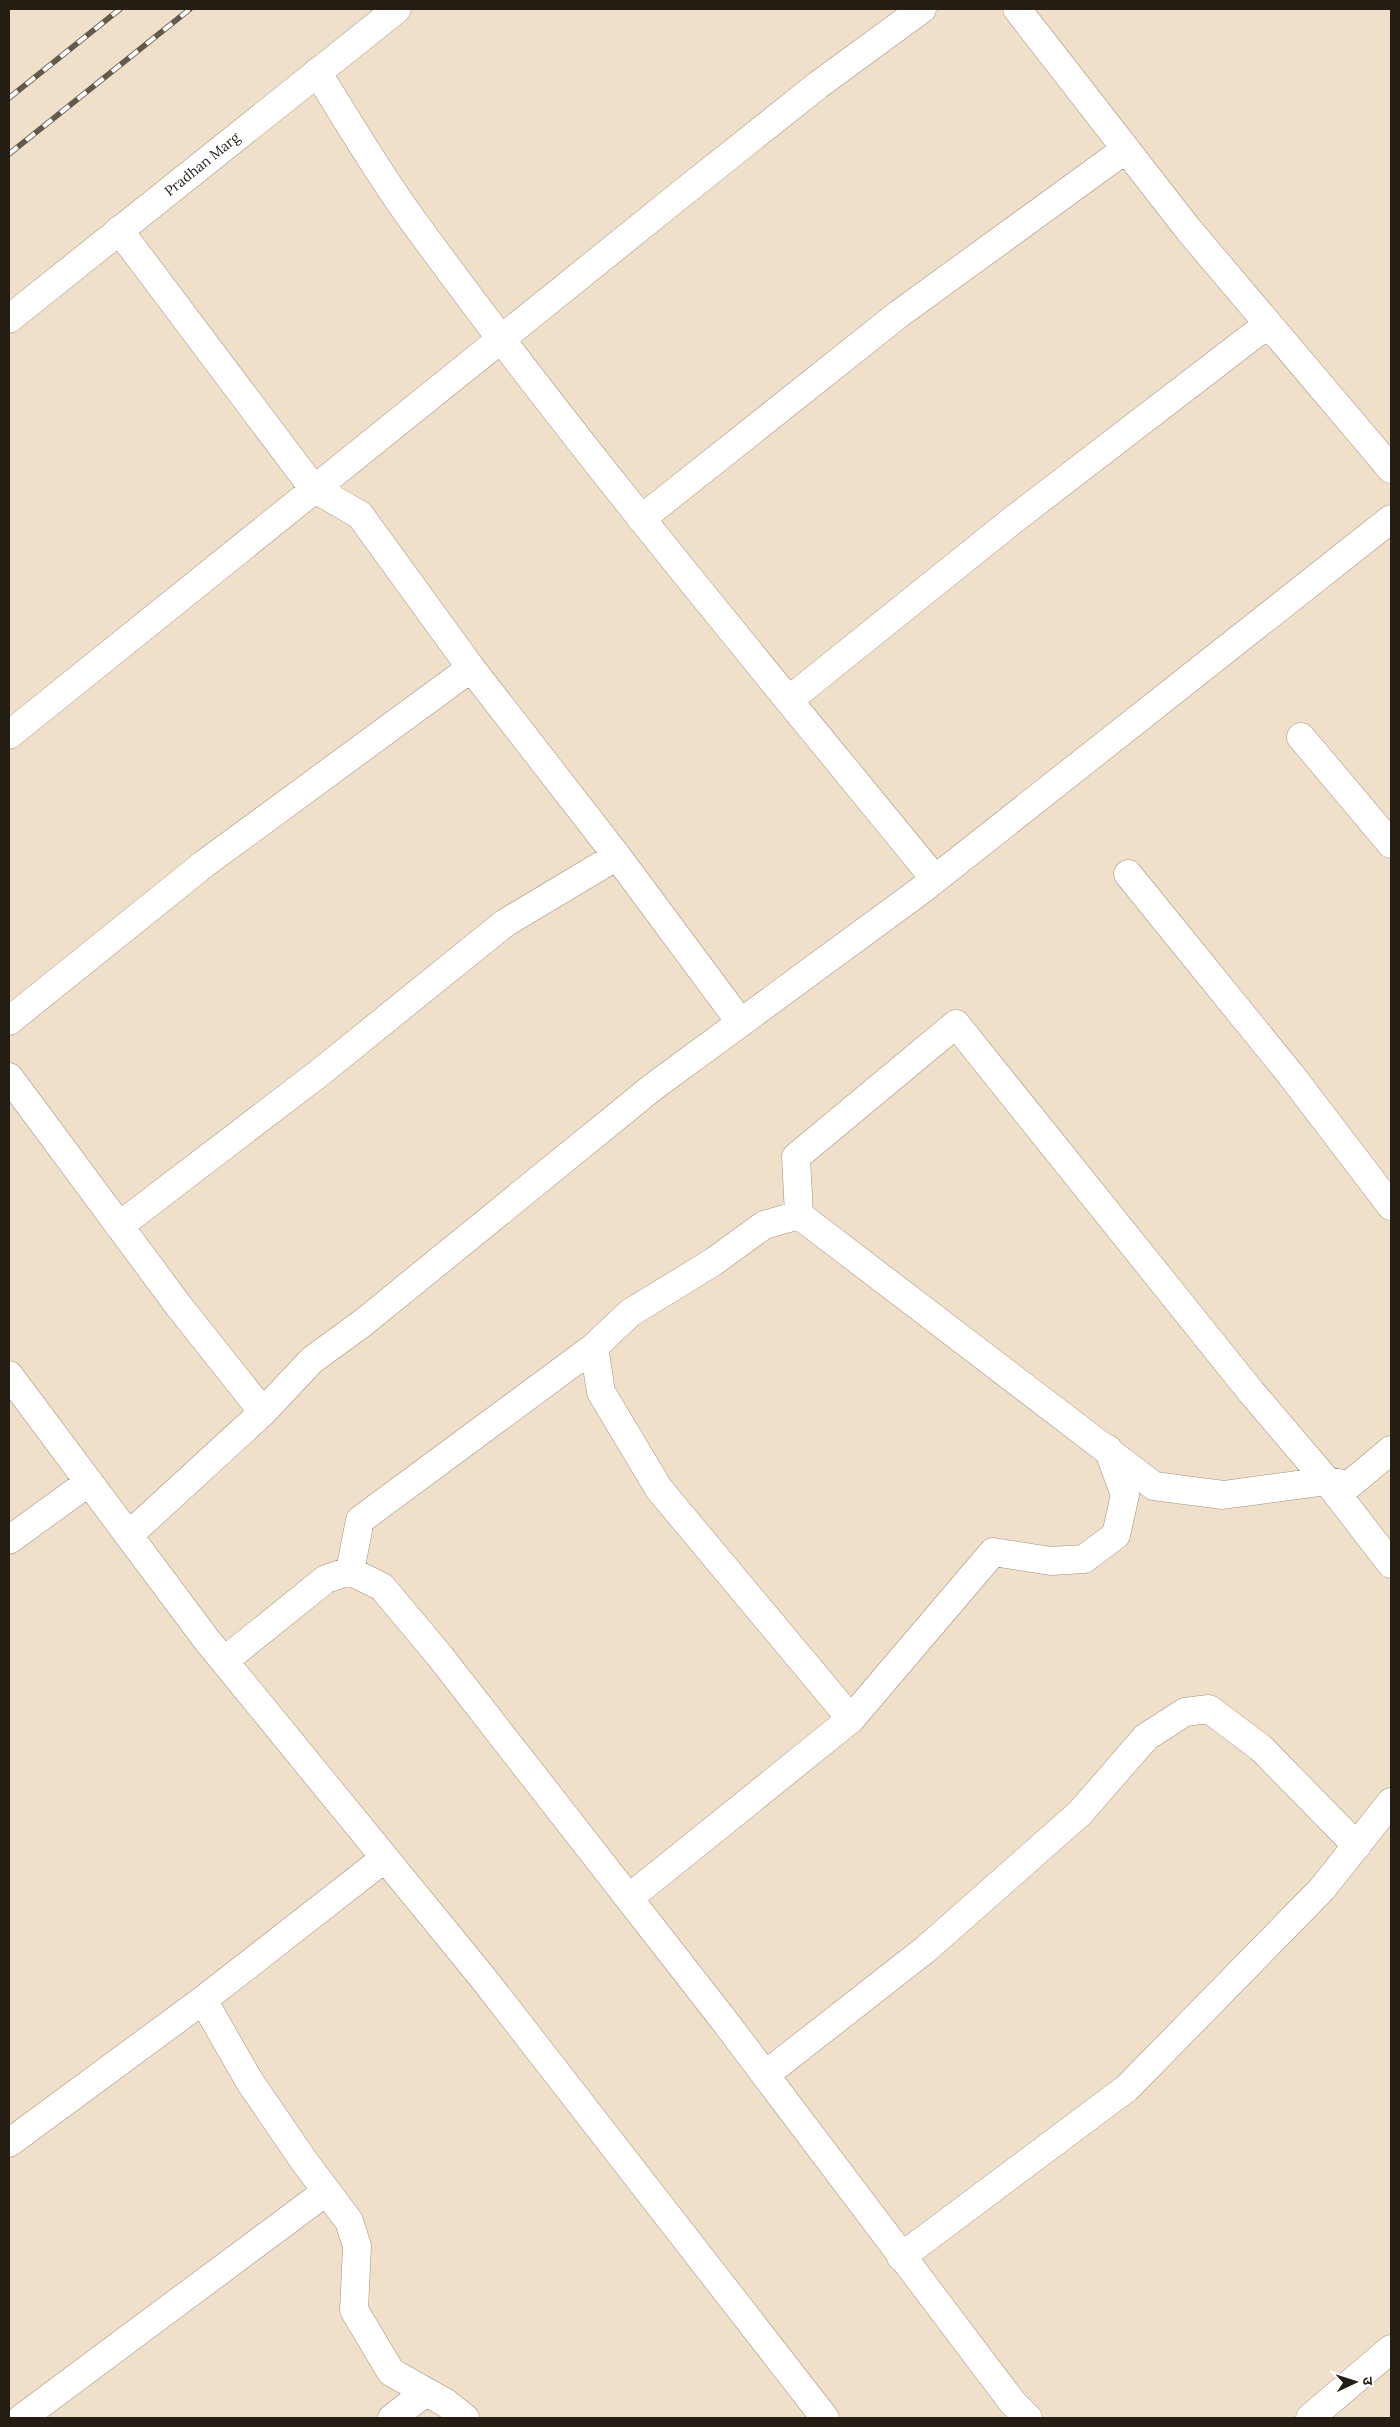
<svg xmlns="http://www.w3.org/2000/svg" width="1400" height="2427" font-family="Lora,'Noto Sans Devanagari',serif">
	<style>
		.lines { fill: none; stroke-linecap: round; stroke-linejoin: round }
		.minor-casing { stroke: #a0917b; stroke-width: 29 }
		.tertiary-casing { stroke: #a0917b; stroke-width: 29 }
		.minor { stroke: #fff; stroke-width: 28 }
		.tertiary { stroke: #fff; stroke-width: 28 }
		.rail-casing { stroke: #635a4c; stroke-width: 5.5 }
		.rail { stroke: #fff; stroke-width: 4; stroke-dasharray: 11; stroke-linecap: butt }
		.labels { text-anchor: middle; dominant-baseline: central; stroke-width: 4; stroke-linejoin: round; paint-order: stroke }
		.street-label { font-size: 14px; fill: #231d14; stroke: #fff }
	</style>
	<rect width="100%" height="100%" fill="#f1e0c9"/>
	<g class="lines">
		<!-- minor casing -->
		<g class="minor-casing">
			<path id="minor" d="M1017 9 1188 229 1391 469
				M317 72C348 121 377 171 411 218 576 445 757 661 935 879
				M119 230 313 488 360 515 471 668 617 856 741 1023
				M641 519 899 314 1126 149
				M789 700 1013 520 1268 324
				M9 735 680 195 818 85 922 9
				M1301 737 1391 844
				M1128 874 1291 1075 1391 1206
				M9 1021 204 864 471 668
				M9 1077 178 1305 263 1412 312 1360 364 1322 653 1087 920 891 1391 519
				M799 1215 796 1157 956 1024 1252 1393 1327 1481 1391 1564
				M119 1226 318 1074 505 923 617 856
				M9 1375 206 1639 483 1978 825 2418
				M129 1535 263 1412
				M9 1540 89 1482
				M350 1571 360 1520 594 1347
				M224 1661 326 1579 350 1571 382 1587 439 1655 723 2019 1013 2403 1028 2418
				M851 1719 659 1489 601 1392 594 1347 630 1313 713 1262 764 1225 799 1215 1154 1486 1223 1495 1327 1481 1349 1485 1391 1450
				M629 1898 851 1719 993 1552 1051 1561 1084 1559 1116 1535 1125 1495 1108 1449
				M203 2000 250 2082 304 2161 349 2221 357 2246 354 2310 391 2372 446 2403 465 2418
				M765 2075 926 1949 1080 1813 1146 1737 1185 1712 1209 1709 1261 1748 1357 1846
				M9 2143 203 2000 385 1858
				M901 2257 1127 2088 1322 1889 1391 1802
				M22 2418 327 2191
				M392 2418 426 2392
				M1310 2418 1391 2349"/>
		</g>
		<!-- tertiary casing -->
		<g class="tertiary-casing">
			<path id="tertiary" d="M9 319 397 9"/>
		</g>
		<!-- minor -->
		<use href="#minor" class="minor"/>
		<!-- tertiary -->
		<use href="#tertiary" class="tertiary"/>
		<!-- rail casing -->
		<g class="rail-casing">
			<path id="rail" d="M9 98 120 9
				M9 154 190 9"/>
		</g>
		<!-- rail -->
		<use href="#rail" class="rail"/>
	</g>
	<g class="labels">
		<!-- street labels -->
		<g class="street-label">
			<text transform="translate(202 164) rotate(-39)">Pradhan Marg</text>
		</g>
	</g>
	<!-- border -->
	<rect width="1400" height="2427" fill="none" stroke="#231d14" stroke-width="20"/>
	<!-- north arrow -->
	<g transform="translate(1355 2382) rotate(86)" stroke="#ffffff" stroke-width="4" paint-order="stroke">
	<path d="M0-4L9 19L0 12L-9 19Z" fill="#231d14"/>
	<text y="-8" font-size="14" font-weight="bold" text-anchor="middle" fill="#231d14">उ</text>
	</g>
</svg>
